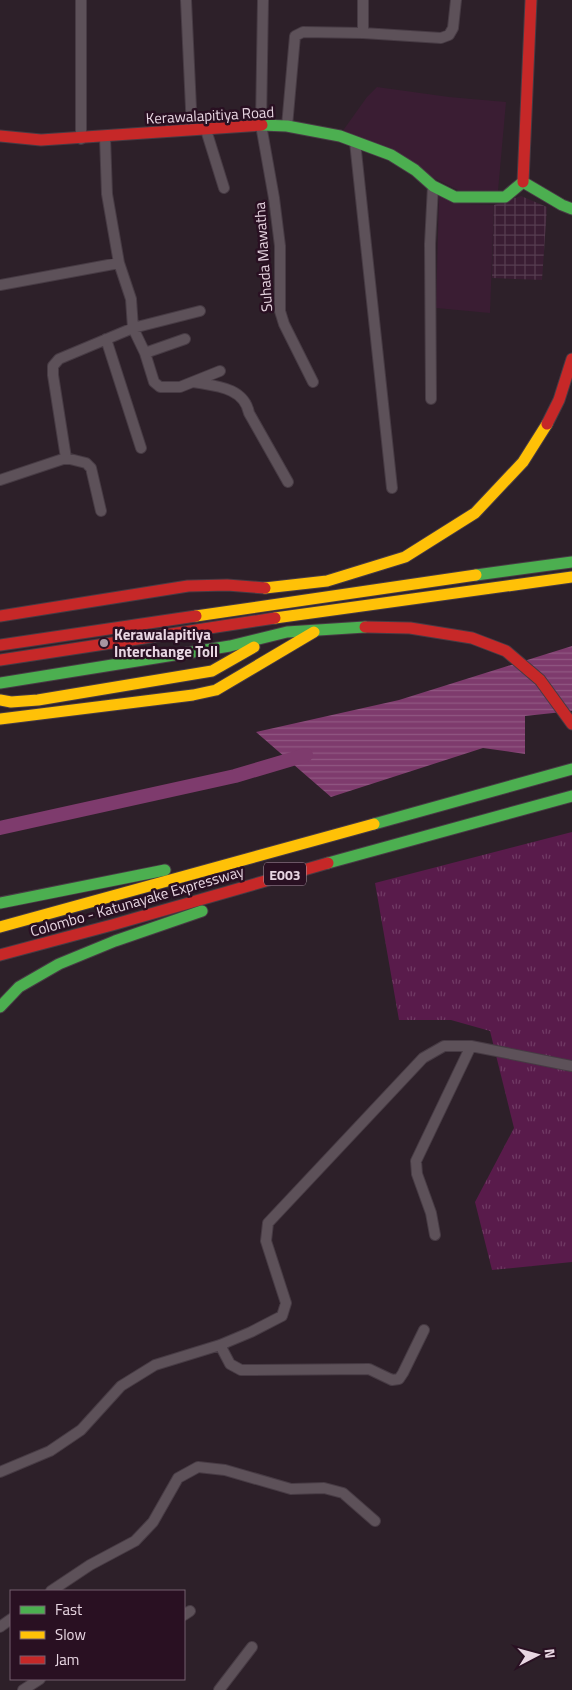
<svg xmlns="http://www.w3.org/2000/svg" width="572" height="1690" font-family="'Titillium Web',sans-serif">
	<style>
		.built { fill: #3a1d33 }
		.industrial { fill: url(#industrial-grid) }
		.grass { fill: url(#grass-tufts) }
		.water { fill: url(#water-rules) }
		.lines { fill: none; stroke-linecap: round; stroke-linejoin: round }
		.canal { stroke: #7e3b6d; stroke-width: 14 }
		.street-casing { stroke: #473b44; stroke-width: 12 }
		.fast-casing { stroke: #473b44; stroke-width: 13 }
		.slow-casing { stroke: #473b44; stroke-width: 13 }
		.jam-casing { stroke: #473b44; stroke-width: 13 }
		.street { stroke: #5d5159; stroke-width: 10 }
		.fast { stroke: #4caf50; stroke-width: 11 }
		.slow { stroke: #ffc107; stroke-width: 11 }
		.jam { stroke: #c62828; stroke-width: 11 }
		.poi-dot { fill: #a796a1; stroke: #291022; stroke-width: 2 }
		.labels { text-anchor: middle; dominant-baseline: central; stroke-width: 5; stroke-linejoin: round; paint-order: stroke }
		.shield { fill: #291022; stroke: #af9ba8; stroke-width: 1 }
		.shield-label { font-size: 14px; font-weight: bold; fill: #e8d6e2 }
		.street-label { font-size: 15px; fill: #e8d6e2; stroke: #291022 }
		.poi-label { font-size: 15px; font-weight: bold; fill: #e8d6e2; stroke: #291022; text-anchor: start }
	</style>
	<defs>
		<pattern id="industrial-grid" width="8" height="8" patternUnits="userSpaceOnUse" patternTransform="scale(1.25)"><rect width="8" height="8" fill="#3a1d33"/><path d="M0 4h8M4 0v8" fill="none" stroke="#563d50"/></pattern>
		<pattern id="grass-tufts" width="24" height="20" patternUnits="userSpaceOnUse" patternTransform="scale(1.25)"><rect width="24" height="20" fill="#591b4b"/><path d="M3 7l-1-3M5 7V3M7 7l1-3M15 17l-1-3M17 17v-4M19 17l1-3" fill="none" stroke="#713b65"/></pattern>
		<pattern id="water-rules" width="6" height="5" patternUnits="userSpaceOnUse" patternTransform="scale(1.25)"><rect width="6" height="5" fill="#7e3b6d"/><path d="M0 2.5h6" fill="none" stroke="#905782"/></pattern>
	</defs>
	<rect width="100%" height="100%" fill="#2d2029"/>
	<!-- built -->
	<path class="built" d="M377 87 449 97 506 102 498 191 458 190 342 132 367 97Z
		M439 196 460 204 494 205 490 313 436 308Z"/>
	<!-- industrial -->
	<path class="industrial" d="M521 196 547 207 542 280 492 278 494 205Z"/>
	<!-- grass -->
	<path class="grass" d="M572 832V1262L492 1270 475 1202 514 1128 490 1031 451 1020H399L375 883Z"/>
	<!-- water -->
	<path class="water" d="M572 646V711L525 716V754L483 748 331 797 256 732 399 700Z"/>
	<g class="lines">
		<!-- canal -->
		<path class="canal" d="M0 828 235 776 306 755"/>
		<!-- street casing -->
		<g class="street-casing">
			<path id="street" d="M81 0V139
				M186 0 192 130
				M263 0 261 125 274 198 280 246V311L284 324 313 382
				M363 0V33
				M287 126 295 36 303 32 363 33 441 38 449 35 453 28 456 0
				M206 130 224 188
				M355 142 392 488
				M0 285 119 263
				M200 311 133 328 145 353 154 382 160 387H180L220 371
				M106 339 141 448
				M145 353 185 339
				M193 382C215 386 244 387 249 413L288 482
				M431 399 430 244 433 186
				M66 458 53 375V366L59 359 133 328 131 299 119 263 107 194 105 137
				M0 480 66 458 86 463 91 468 101 511
				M435 1235 431 1213 417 1174 416 1161 471 1046
				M220 1345 230 1364 241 1370 369 1369 392 1380 399 1379 403 1373 424 1330
				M0 1472 50 1451 81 1430 121 1386 155 1365 220 1345 251 1332 282 1316 286 1303 266 1241 268 1223 423 1058 444 1046H471L572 1066
				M51 1591 90 1565 135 1541 153 1522 178 1478 198 1467 225 1470 291 1489 324 1488 343 1493 375 1521
				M184 1615 190 1611
				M0 1627 11 1619
				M23 1690 40 1679
				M219 1690 252 1647"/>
		</g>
		<!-- fast casing -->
		<g class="fast-casing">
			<path id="fast" d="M262 125 287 126 340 136 391 155 415 170 433 186 455 197H505L523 182 562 205 572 209
				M476 575 572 562
				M0 683 230 646 287 632 365 627
				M374 824 572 769
				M328 863 572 796
				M0 903 165 870
				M0 1007 19 987 59 964 115 941 202 911"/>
		</g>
		<!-- slow casing -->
		<g class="slow-casing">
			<path id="slow" d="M265 588 327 581 405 557 475 513 523 462 547 424
				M196 616 476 575
				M275 618 572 577
				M0 700 11 702 38 700 212 671 254 647
				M0 719 193 695 216 690 314 632
				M0 927 374 824"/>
		</g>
		<!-- jam casing -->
		<g class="jam-casing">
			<path id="jam" d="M0 136 41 140 262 125
				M523 182 531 0
				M547 424 559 400 572 359
				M0 616 188 586 227 585 265 588
				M365 627 410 628 472 638 506 651 540 680 572 724
				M0 645 196 616
				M0 660 275 618
				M0 955 112 925 328 863"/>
		</g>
		<!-- street -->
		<use href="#street" class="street"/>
		<!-- fast -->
		<use href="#fast" class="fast"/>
		<!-- slow -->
		<use href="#slow" class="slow"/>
		<!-- jam -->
		<use href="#jam" class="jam"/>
	</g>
	<!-- markers -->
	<circle class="poi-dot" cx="104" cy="643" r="5"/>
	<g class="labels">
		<!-- shield labels -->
		<rect class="shield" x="264" y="862.5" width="42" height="23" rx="4"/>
		<g class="shield-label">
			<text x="285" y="874">E003</text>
		</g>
		<!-- street labels -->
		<g class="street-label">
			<text transform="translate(210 115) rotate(-3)">Kerawalapitiya Road</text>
			<text transform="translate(263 257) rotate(-94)">Suhada Mawatha</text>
			<text transform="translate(137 901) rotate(-16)">Colombo - Katunayake Expressway</text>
		</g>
		<!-- poi labels -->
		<g class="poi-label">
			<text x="114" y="634">Kerawalapitiya<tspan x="114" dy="17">Interchange Toll</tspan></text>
		</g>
	</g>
	<!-- legend -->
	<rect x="10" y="1590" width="175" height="90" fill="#291022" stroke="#755f6f"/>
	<rect x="20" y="1606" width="25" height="8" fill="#4caf50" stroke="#755f6f"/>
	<text x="55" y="1615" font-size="15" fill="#e8d6e2">Fast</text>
	<rect x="20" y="1631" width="25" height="8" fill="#ffc107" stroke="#755f6f"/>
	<text x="55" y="1640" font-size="15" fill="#e8d6e2">Slow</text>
	<rect x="20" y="1656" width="25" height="8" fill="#c62828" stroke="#755f6f"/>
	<text x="55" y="1665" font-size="15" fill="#e8d6e2">Jam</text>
	<!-- north arrow -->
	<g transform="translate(537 1655) rotate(84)" stroke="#291022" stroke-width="4" paint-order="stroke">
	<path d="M0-4L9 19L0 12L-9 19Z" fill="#e8d6e2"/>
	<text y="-8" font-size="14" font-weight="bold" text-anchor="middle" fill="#e8d6e2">N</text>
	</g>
</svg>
